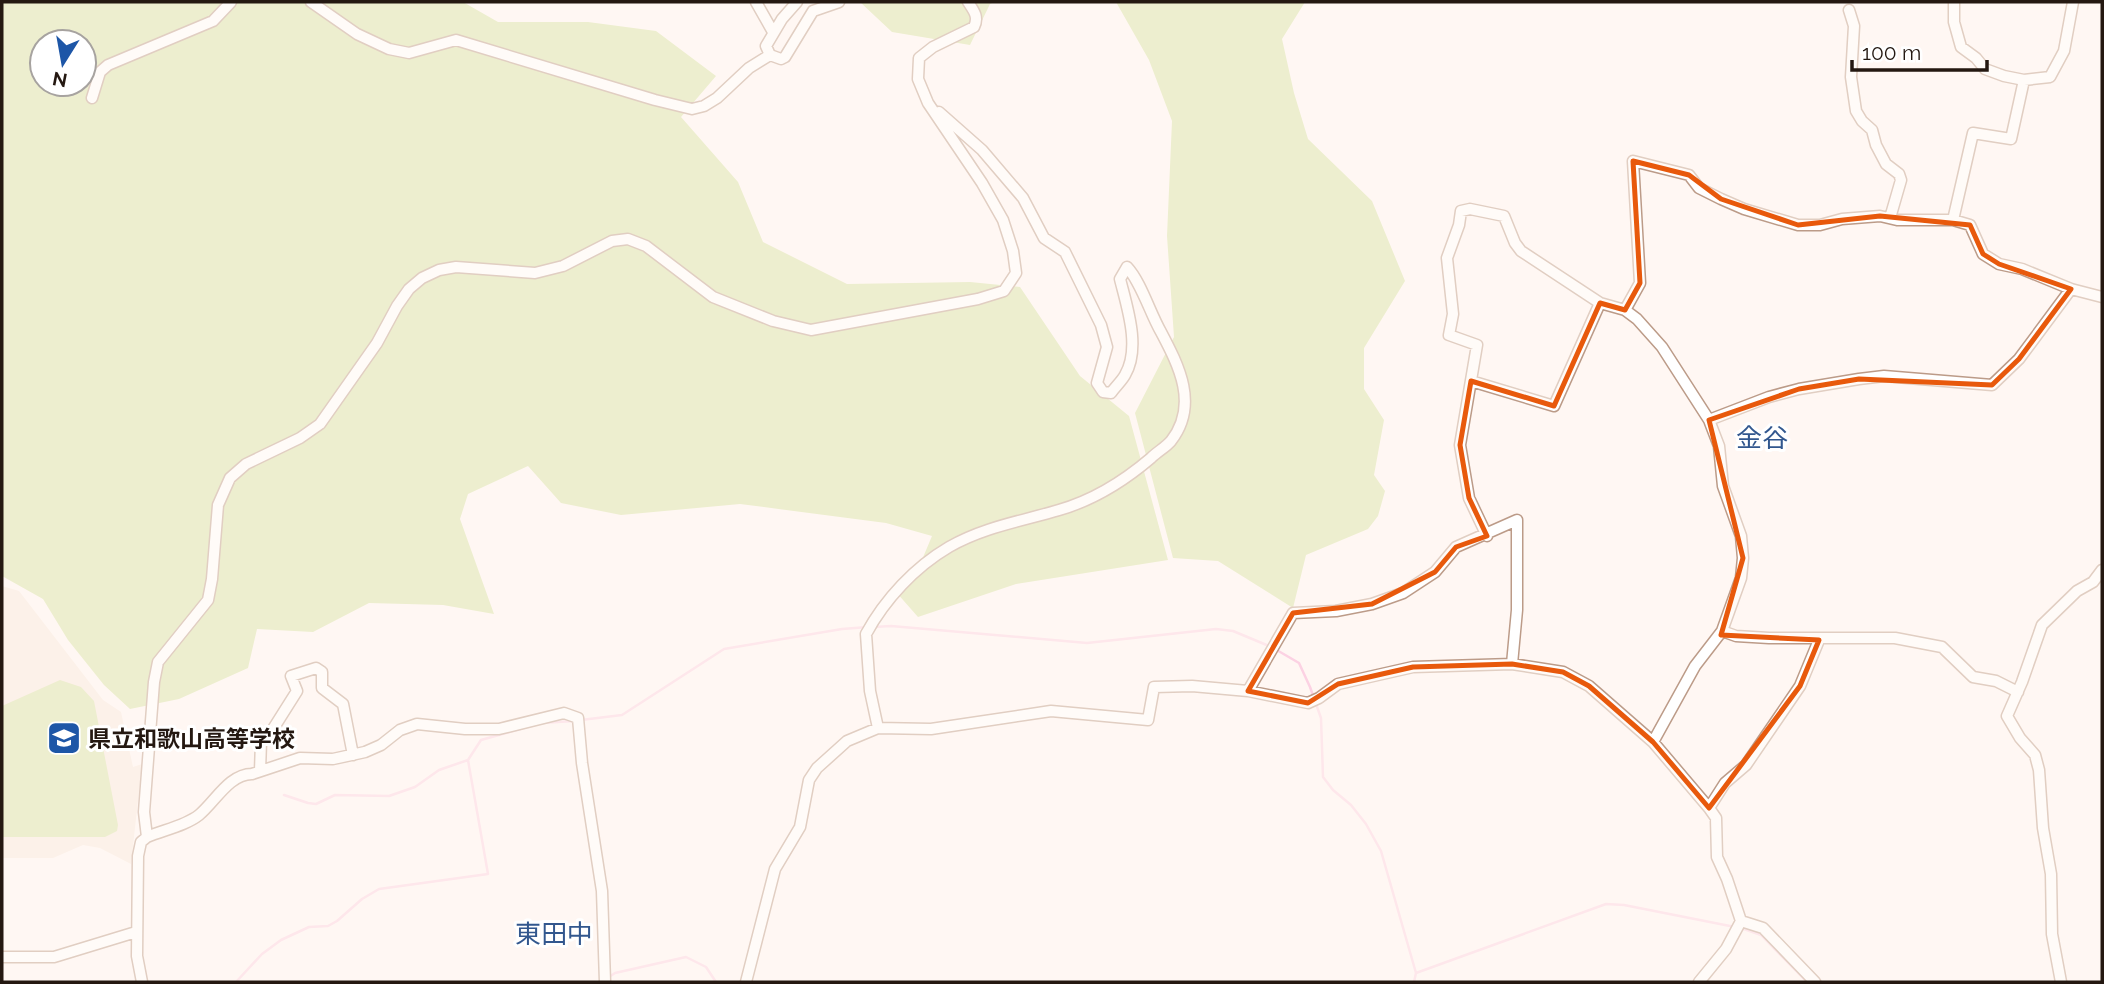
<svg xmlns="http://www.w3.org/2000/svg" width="2104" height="984" font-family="Raleway,'Noto Sans JP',sans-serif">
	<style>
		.built { fill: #f9e8de }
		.green { fill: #d8e2a4; fill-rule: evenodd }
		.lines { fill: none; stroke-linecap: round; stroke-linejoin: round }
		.stream { stroke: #fcd2e3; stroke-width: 2.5 }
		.street-casing { stroke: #bc9b88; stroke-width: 13 }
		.street { stroke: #fff; stroke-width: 10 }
		.marked { fill: none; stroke: #e8590c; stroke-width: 5; stroke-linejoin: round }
		.labels { text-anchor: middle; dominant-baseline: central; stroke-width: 6; stroke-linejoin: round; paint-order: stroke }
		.poi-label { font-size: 23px; font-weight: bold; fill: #241811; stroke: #fff; text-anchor: start }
		.quarter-label { font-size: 26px; fill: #32578e; stroke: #fff }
	</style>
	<rect width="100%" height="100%" fill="#fff7f3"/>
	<!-- built -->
	<path class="built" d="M2 586 19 591 103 700 121 712 133 767 142 764 131 864 100 848 83 845 53 858H2Z"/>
	<!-- green -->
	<path class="green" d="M2 2H463L498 22H588L656 31 716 76 681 117 738 182 763 242 847 284 970 282 1020 287 1080 376 1129 416 1168 560 1016 584 918 617 896 592 916 574 932 536 886 523 740 504 621 515 561 503 528 466 468 494 460 519 494 614 443 605 369 603 313 632 257 629 248 668 179 699 130 709 104 685 68 640 43 599 2 576ZM42 42H84V84H42Z
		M860 2H994L990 4 970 45 892 32Z
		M1116 2H1305L1282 39 1294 93 1308 139 1372 201 1405 281 1364 348V389L1384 420 1374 475 1385 491 1378 516 1368 529 1306 555 1293 608 1218 561 1173 558 1135 413 1174 337 1167 236 1172 121 1149 60Z
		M60 680 81 687 94 701 118 825 117 831 105 837H2V706Z"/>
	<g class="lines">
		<!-- stream -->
		<path class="stream" d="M874 627 891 626 1087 643 1216 629 1233 631 1269 646
			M1275 649 1299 663 1310 687 1321 718 1323 777 1333 790 1351 805 1366 824 1381 851 1416 973 1414 982
			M581 720 622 715 724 649 842 629 868 627
			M284 795 308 803 316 804 335 795 389 796 415 787 439 770 468 760 481 740 542 723 574 721
			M1741 928 1761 935 1807 982
			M1416 973 1606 904 1624 905 1735 927
			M609 977 615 973 686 957 706 967 716 982
			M236 982 262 954 281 940 309 927 328 926 337 921 362 899 379 889 488 874 468 760"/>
		<!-- street casing -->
		<g class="street-casing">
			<path id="street" d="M311 2 357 34 389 49 409 53 456 40 655 100 692 109 704 106 717 98 749 68 770 55 781 59 785 57 813 11 839 2
				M756 2 773 32
				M1954 2V22L1961 47 1976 58 1985 69 2004 76 2024 80
				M1849 10 1854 26 1851 77 1856 111 1862 121 1872 130 1876 145 1886 164 1899 174 1901 180 1890 218
				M770 55 766 46 782 19 797 2
				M92 98 100 72 108 65 213 21 231 2
				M1953 220 1973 133 2011 139 2024 80 2050 77 2064 51 2073 2
				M1625 310 1640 283 1633 161 1689 175 1699 188 1721 199 1744 209 1798 225H1820L1842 219 1880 216 1897 220H1953L1970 225 1983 254 1999 264 2022 269 2071 289 2102 297
				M1471 381 1554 406 1600 303
				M1709 420 1769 397 1799 389 1859 379 1884 376 1992 385 2019 359 2071 289
				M1487 536 1469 498 1460 445 1477 345 1449 335 1453 314 1447 258 1459 225 1461 211 1470 209 1504 216 1515 243 1521 251 1600 303 1625 310 1637 319 1662 347 1709 420 1719 446 1723 486 1741 536 1743 558 1741 578 1722 631 1695 666 1653 742
				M1722 631 1736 636 1769 638H1895L1942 647 1973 677 1996 681 2018 692
				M1248 691 1293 613 1336 611 1372 604 1403 593 1435 572 1456 547 1517 520V610L1512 664
				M878 728 870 691 866 634C885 599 915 567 949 547 984 527 1022 521 1059 510 1094 500 1124 481 1151 458 1157 452 1166 447 1171 441 1199 405 1179 366 1161 332 1150 313 1141 282 1127 267L1120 279C1127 307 1141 348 1125 375 1121 382 1115 387 1111 393L1103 392 1097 383 1107 347 1101 325 1065 252 1044 238 1023 198 982 150 939 112
				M260 771 261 742 273 729 297 691 291 676 316 668 322 672V688L343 704 353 755
				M1709 808 1725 783 1746 765 1800 686 1819 640
				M147 837 144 812 154 682 158 662 208 600 212 579 218 505 230 478 246 464 300 438 320 424 377 343 397 306 409 289 422 278 439 270 456 267 535 273 563 266 612 241 628 239 646 246 713 297 773 321 811 330 978 299 1004 291 1016 273 1013 251 1003 220 982 183 928 103 918 79 919 58 933 47 974 27C979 17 974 11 968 2
				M1741 921 1763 928 1815 982
				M2 957H54L136 932
				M142 982 137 956 138 856 141 842 147 837C163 830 185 826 199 815 215 802 229 774 252 774L300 758 333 759 365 752 381 745 400 730 417 724 465 729H499L564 713 578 718 582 763 602 891 605 982
				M746 982 775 869 800 827 809 780 817 768 847 741 878 728 931 729 1051 711 1148 720 1154 687 1192 686 1248 691 1308 703 1319 698 1338 684 1413 667 1512 664 1563 672 1589 686 1653 742 1709 808 1716 818 1717 857 1727 879 1741 921 1726 949 1699 982
				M2061 982 2052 934 2051 874 2043 828 2039 770 2035 755 2020 738 2007 716 2022 682 2042 625 2077 591 2093 582 2102 570"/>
		</g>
		<!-- street -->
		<use href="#street" class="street"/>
	</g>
	<!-- marked area -->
	<path d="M0 0H2104V984H0ZM1633 161 1689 175 1721 199 1798 225 1880 216 1970 225 1983 254 1999 264 2071 289 2019 359 1992 385 1859 379 1799 389 1709 420 1743 558 1721 635 1819 640 1800 686 1709 808 1653 742 1589 686 1563 672 1512 664 1413 667 1338 684 1308 703 1248 691 1293 613 1372 604 1435 572 1456 547 1487 536 1469 498 1460 445 1471 381 1554 406 1600 303 1625 310 1640 283Z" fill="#fff7f3" fill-opacity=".55" fill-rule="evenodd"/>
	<path class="marked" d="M1633 161 1689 175 1721 199 1798 225 1880 216 1970 225 1983 254 1999 264 2071 289 2019 359 1992 385 1859 379 1799 389 1709 420 1743 558 1721 635 1819 640 1800 686 1709 808 1653 742 1589 686 1563 672 1512 664 1413 667 1338 684 1308 703 1248 691 1293 613 1372 604 1435 572 1456 547 1487 536 1469 498 1460 445 1471 381 1554 406 1600 303 1625 310 1640 283Z"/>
	<!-- icons -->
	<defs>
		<g id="school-square" transform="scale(1.75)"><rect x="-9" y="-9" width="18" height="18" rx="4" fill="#1d56a7" stroke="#fff"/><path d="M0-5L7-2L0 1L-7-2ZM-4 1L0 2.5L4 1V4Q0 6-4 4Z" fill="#fff"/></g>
	</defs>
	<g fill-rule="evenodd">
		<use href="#school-square" x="64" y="738"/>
	</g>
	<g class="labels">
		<!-- poi labels -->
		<g class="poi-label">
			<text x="88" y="738">県立和歌山高等学校</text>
		</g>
		<!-- quarter labels -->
		<g class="quarter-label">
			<text x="1762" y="438">金谷</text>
			<text x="554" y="934">東田中</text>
		</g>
	</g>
	<!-- border -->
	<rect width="2104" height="984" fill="none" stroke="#241811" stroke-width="7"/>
	<!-- north arrow -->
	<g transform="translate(63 63) rotate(191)"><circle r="33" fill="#ffffff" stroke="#a7a3a0" stroke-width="2"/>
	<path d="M0-5L12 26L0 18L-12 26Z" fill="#1d56a7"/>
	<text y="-10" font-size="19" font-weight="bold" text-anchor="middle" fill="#241811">N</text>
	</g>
	<!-- scale -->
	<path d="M1852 60v10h135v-10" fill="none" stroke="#241811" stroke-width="3.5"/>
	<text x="1862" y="60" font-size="21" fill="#241811" stroke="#ffffff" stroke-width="5" paint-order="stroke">100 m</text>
</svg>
